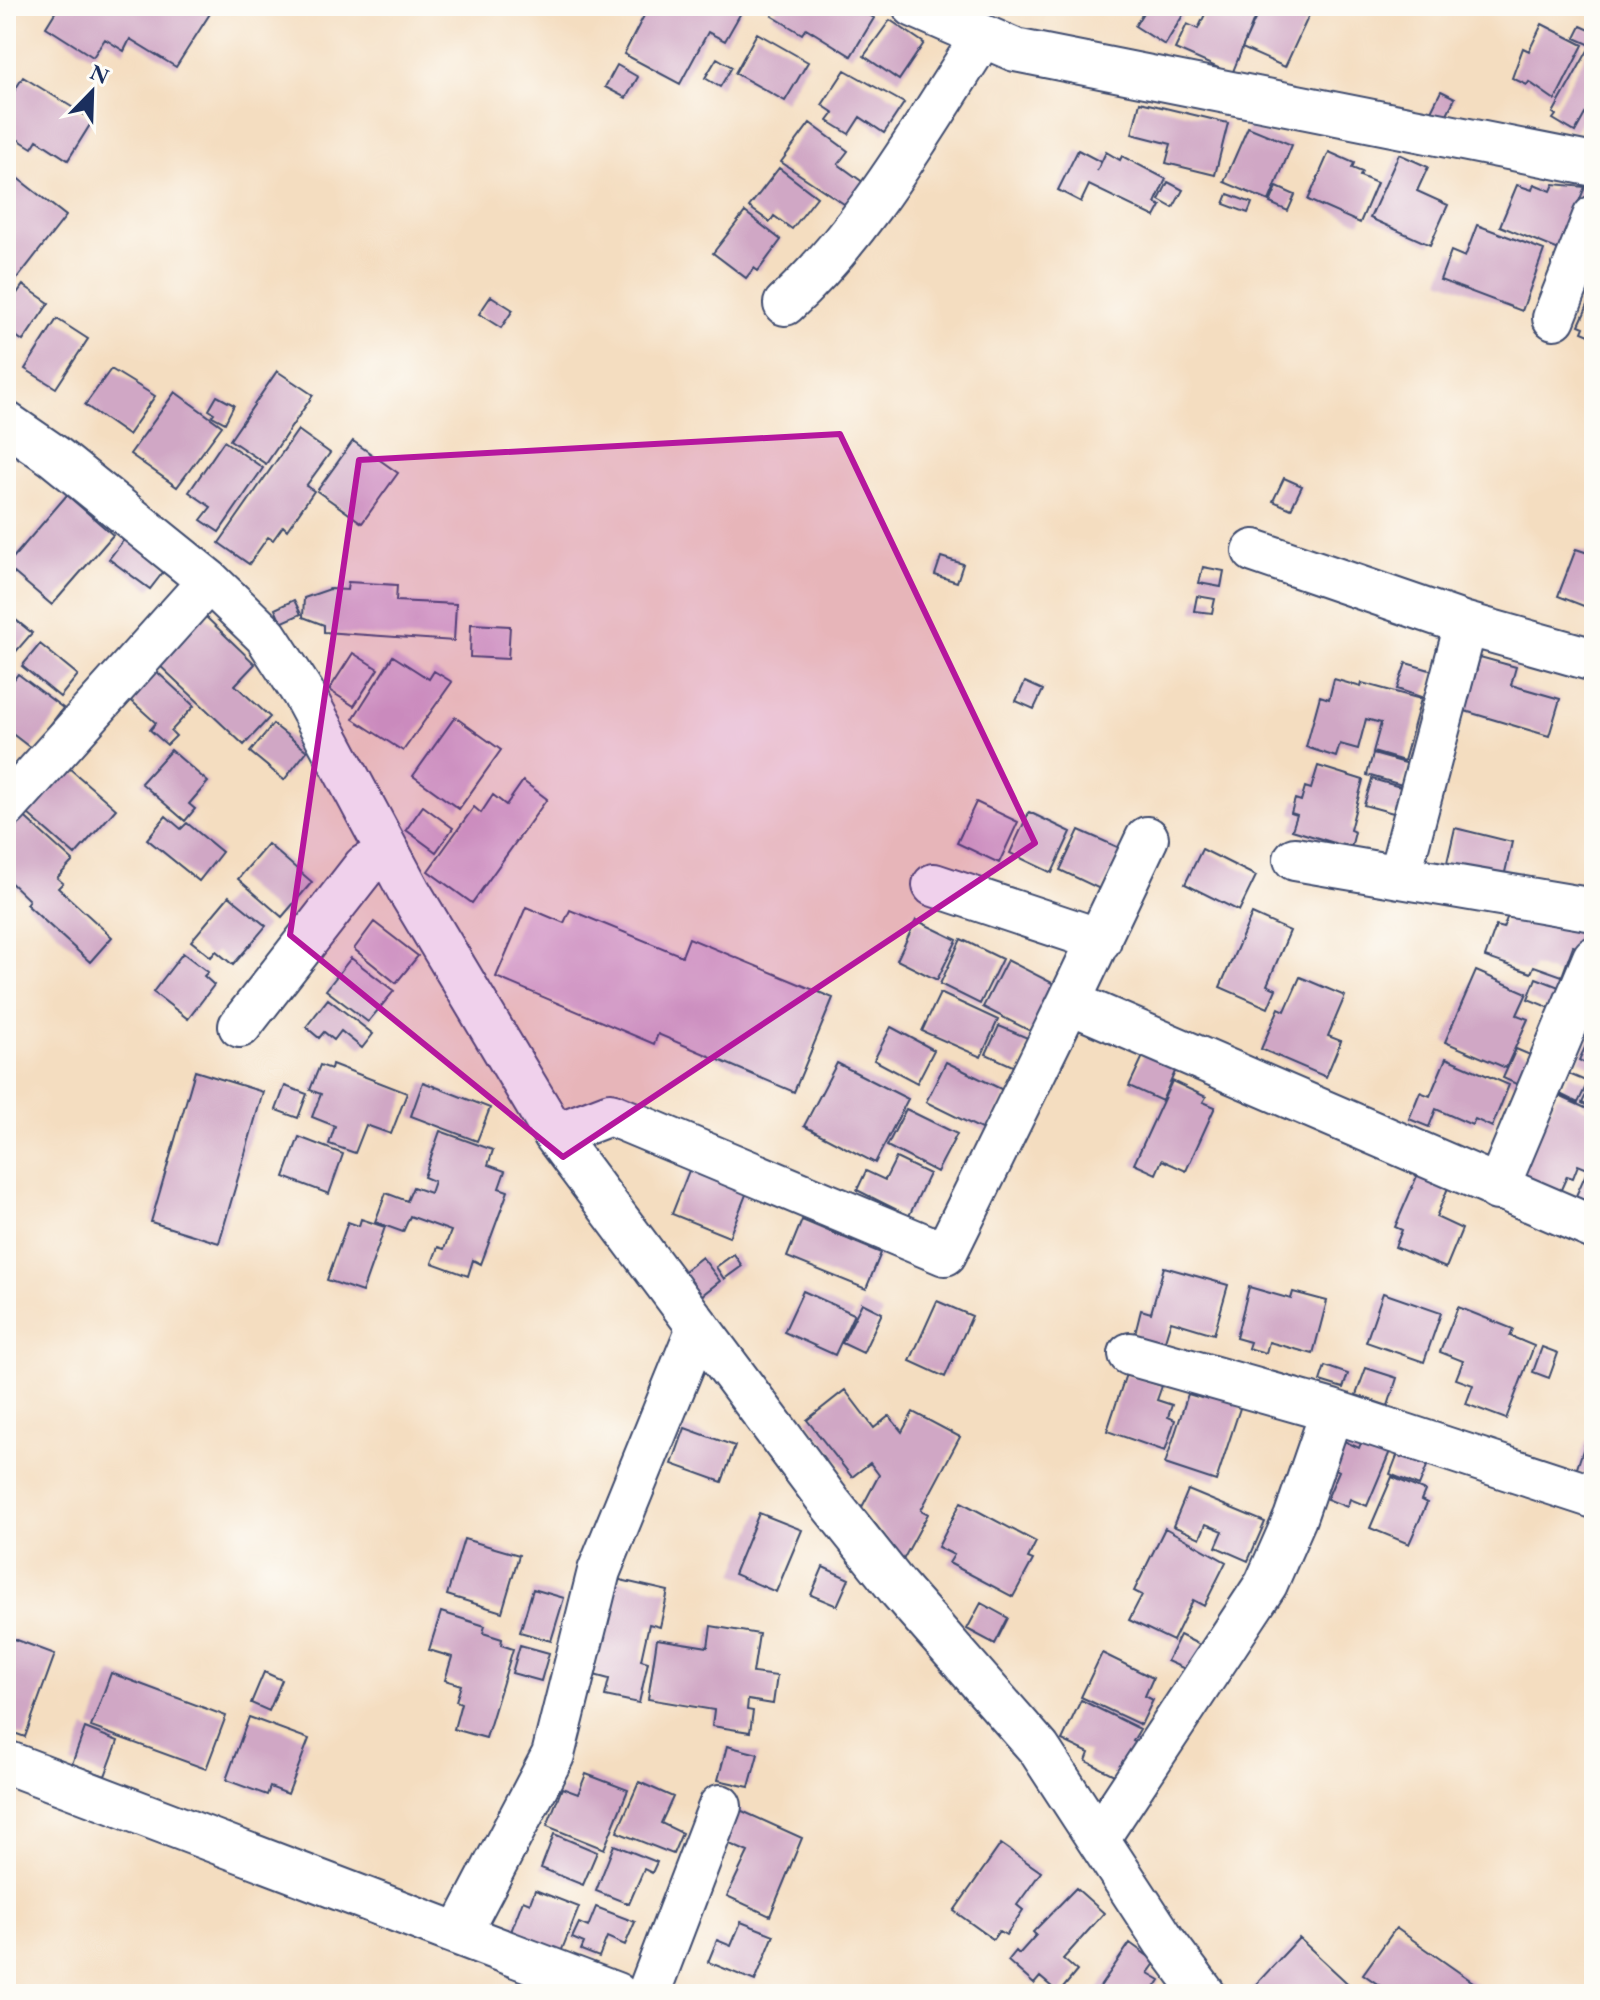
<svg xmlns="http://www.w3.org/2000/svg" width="1600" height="2000" font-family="'EB Garamond',serif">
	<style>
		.building { fill: #d0a7c5 }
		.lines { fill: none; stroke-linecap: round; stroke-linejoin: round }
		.street-casing { stroke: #3c496d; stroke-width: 46 }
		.street { stroke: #fff; stroke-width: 42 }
		.marked { fill: #b5179e; fill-opacity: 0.2; stroke: #b5179e; stroke-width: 6; stroke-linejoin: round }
	</style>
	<rect width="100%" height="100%" fill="#fdfcf7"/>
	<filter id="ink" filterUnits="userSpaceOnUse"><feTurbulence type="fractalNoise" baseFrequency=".0125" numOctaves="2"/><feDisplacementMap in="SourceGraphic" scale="16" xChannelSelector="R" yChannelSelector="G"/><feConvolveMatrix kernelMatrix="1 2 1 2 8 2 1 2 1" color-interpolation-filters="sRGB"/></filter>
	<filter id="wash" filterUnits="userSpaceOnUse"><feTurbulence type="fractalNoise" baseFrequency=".006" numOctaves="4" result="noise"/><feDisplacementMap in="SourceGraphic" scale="32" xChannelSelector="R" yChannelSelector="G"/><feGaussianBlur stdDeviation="1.8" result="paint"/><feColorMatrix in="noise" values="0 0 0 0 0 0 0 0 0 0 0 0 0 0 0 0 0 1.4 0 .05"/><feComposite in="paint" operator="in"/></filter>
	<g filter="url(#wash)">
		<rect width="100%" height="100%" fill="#f4ddc0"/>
		<g id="blocks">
			<!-- building -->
			<path class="building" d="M59 6H202L211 12 176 67 130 39 124 51 105 39 93 57 46 27Z
				M649 6H733L742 11 725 41 708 32 680 84 624 54Z
				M778 6H855L874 18 851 56 806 28 802 34 772 16Z
				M1147 6H1179L1186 10 1165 45 1135 26Z
				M1209 6 1228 11 1230 6H1239L1256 14 1232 74 1175 49 1187 24 1198 29Z
				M1261 6H1300L1311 11 1285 67 1242 48Z
				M890 20 924 43 899 80 864 56Z
				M1542 24 1583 45 1555 100 1529 82 1527 85 1512 78 1523 48 1529 51Z
				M1581 26 1594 32V120L1585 114 1575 132 1553 119 1556 115 1553 113 1591 45 1575 38Z
				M757 33 808 62 785 101 735 73Z
				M717 58 732 67 720 87 705 78Z
				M617 65 638 77 626 98 605 87Z
				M845 70 904 103 884 133 860 117 849 134 828 121 834 113 822 105Z
				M23 77 93 120 68 160 37 140 32 148 6 132V104Z
				M1441 91 1455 98 1444 120 1430 113Z
				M1140 102 1228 123 1215 175 1166 163 1171 144 1132 134Z
				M810 123 848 151 838 164 864 183 847 206 781 162Z
				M1248 127 1292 145 1269 201 1224 182Z
				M1078 150 1101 162 1097 171 1106 152 1120 160 1122 156 1166 179 1155 203 1161 206 1155 217 1089 185 1081 202 1058 190Z
				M1329 152 1354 163 1352 168 1362 172 1360 176 1377 183 1360 223 1308 200Z
				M1399 154 1428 167 1417 191 1448 205 1430 245 1370 218Z
				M779 168 817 197 792 229 774 216 770 222 749 207Z
				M16 177 66 216 6 293V190Z
				M1168 182 1183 190 1173 208 1159 200Z
				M1534 184 1551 191 1554 184 1585 187 1559 250 1500 226 1517 185 1532 190Z
				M1277 187 1295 195 1288 211 1270 203Z
				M1228 194 1252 203 1248 213 1224 204Z
				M745 212 781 240 758 271 754 268 746 278 713 253Z
				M1477 225 1544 250 1522 311 1440 280 1451 251 1465 257Z
				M23 285 49 303 23 341 6 329V309Z
				M1594 292V337L1582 332 1584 327 1579 325Z
				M491 296 513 310 501 328 479 314Z
				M57 319 88 339 56 388 25 369Z
				M111 369 155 396 128 435 85 405Z
				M277 371 313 395 266 464 230 440Z
				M175 392 222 426 177 487 130 454Z
				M217 396 234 405 225 423 212 416 214 413 209 410Z
				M298 430 330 453 306 486 314 491 287 530 283 526 273 540 268 537 249 564 219 543Z
				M224 441 263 468 219 532 201 520 211 507 189 492Z
				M353 441 398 473 362 523 317 491Z
				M1284 478 1302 486 1291 509 1273 501Z
				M67 495 113 535 52 605 6 566Z
				M126 537 167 567 150 589 109 559Z
				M1576 549 1594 555V610L1558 596Z
				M941 557 963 564 957 582 935 575Z
				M1203 567 1224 571 1221 587 1199 583Z
				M348 582 397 585 396 601 456 604 454 641 324 632V625L303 617 304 598 330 589 347 590Z
				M1197 596 1215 599 1212 613 1194 611Z
				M294 600 301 614 281 623 275 609Z
				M6 612 32 633 6 663Z
				M203 614 255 664 235 685 270 717 244 745 157 663Z
				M471 624 510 626 508 659 470 657Z
				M40 644 78 675 60 697 22 666Z
				M353 653 378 669 354 706 329 690Z
				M393 656 429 679 434 671 452 682 403 751 353 719Z
				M1480 657 1516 667 1511 685 1560 699 1549 736 1465 711Z
				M1406 663 1433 671 1424 698 1397 689Z
				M155 670 194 706 171 731 176 736 167 745 150 730 156 723 125 695Z
				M18 674 63 708 32 749 6 729V690Z
				M1334 679 1361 687 1362 683 1421 699 1404 761 1373 752 1381 723 1366 719 1358 749 1340 744 1336 757 1306 747 1320 696 1329 699Z
				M1025 682 1043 690 1034 709 1016 701Z
				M455 717 501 750 459 809 413 776Z
				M273 724 307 751 284 780 250 752Z
				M171 750 208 782 189 804 195 809 185 821 141 783Z
				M1373 754 1409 764 1402 785 1367 775Z
				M61 761 116 809 75 855 20 807Z
				M1318 766 1363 780 1350 830 1355 832 1351 848 1292 830 1297 815 1291 813 1295 799 1301 801 1305 787 1311 789Z
				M1372 779 1404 788 1397 814 1364 805Z
				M523 781 547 799 472 903 428 871 474 807 481 813 493 795 506 805Z
				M976 802 1018 822 999 863 957 843Z
				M423 806 453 828 436 852 406 830Z
				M17 810 73 861 57 878 63 883 58 888 112 937 90 962 26 904 29 900 6 878V822Z
				M1029 812 1071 832 1052 873 1010 853Z
				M166 816 181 829 187 823 222 852 199 881 147 839Z
				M1455 828 1512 842 1503 881 1446 867Z
				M1079 830 1122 849 1102 890 1060 870Z
				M268 844 312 882 282 917 238 879Z
				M1202 849 1256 876 1239 911 1185 884Z
				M229 896 266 926 233 965 216 951 211 957 191 941Z
				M526 907 564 923 570 910 682 956 689 938 833 998 794 1092 658 1034 654 1044 496 977Z
				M1509 913 1590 927 1582 949 1573 946 1562 976 1534 966 1531 973 1485 957 1496 926 1503 928Z
				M1252 914 1290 931 1267 985 1276 989 1268 1008 1220 987Z
				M916 920 957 940 937 980 897 960Z
				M374 922 418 956 396 983 354 949Z
				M961 939 1002 959 980 1004 940 984Z
				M183 953 208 972 204 976 214 985 188 1019 153 992Z
				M351 958 394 991 368 1022 326 990Z
				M1007 960 1056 985 1032 1032 983 1007Z
				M1476 971 1527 993 1517 1015 1528 1019 1506 1068 1445 1042Z
				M1300 977 1345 996 1328 1036 1341 1041 1326 1077 1261 1049 1279 1008 1285 1011Z
				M1536 978 1564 989 1555 1010 1528 999Z
				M940 993 998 1020 981 1057 922 1031Z
				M328 999 373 1034 362 1048 341 1031 334 1040 324 1032 319 1038 306 1027Z
				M999 1026 1030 1039 1017 1068 986 1054Z
				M891 1027 934 1050 917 1083 874 1060Z
				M1594 1029V1068L1579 1060Z
				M1516 1049 1535 1057 1523 1087 1503 1078Z
				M1146 1050 1178 1065 1162 1101 1129 1086Z
				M1446 1058 1509 1085 1492 1127 1475 1119 1472 1125 1436 1109 1429 1127 1409 1119 1420 1092 1430 1096Z
				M946 1062 1007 1092 987 1132 926 1102Z
				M837 1063 908 1099 875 1163 804 1126Z
				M332 1064 407 1093 391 1134 366 1125 355 1153 329 1144 335 1126 312 1117 321 1094 310 1090 320 1065 331 1069Z
				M195 1071 263 1092 219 1243 151 1222Z
				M1569 1074 1588 1082 1578 1103 1560 1094Z
				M1594 1078V1109L1582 1103Z
				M1172 1081 1206 1097 1203 1102 1215 1107 1186 1171 1162 1160 1156 1174 1134 1164Z
				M423 1082 490 1108 477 1141 411 1116Z
				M285 1086 307 1094 298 1118 276 1110Z
				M1557 1095 1594 1112V1206L1575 1198 1588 1169 1578 1165 1573 1178 1567 1176 1559 1194 1527 1180 1524 1167Z
				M906 1109 957 1134 937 1172 887 1146Z
				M440 1131 493 1150 488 1165 505 1171 499 1188 508 1191 481 1264 473 1260 468 1276 432 1263 438 1247 444 1249 451 1231 410 1216 403 1232 375 1222 386 1193 407 1201 413 1187 430 1193 434 1181 424 1177Z
				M299 1137 343 1154 329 1194 284 1177Z
				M896 1158 929 1174 909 1216 857 1190 866 1171 885 1180Z
				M690 1168 747 1192 729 1237 672 1214Z
				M1420 1169 1450 1183 1436 1217 1462 1229 1446 1268 1395 1247 1402 1230 1395 1227Z
				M361 1219 385 1227 362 1292 327 1280 348 1222 359 1226Z
				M802 1220 881 1253 866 1289 787 1257Z
				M734 1254 742 1266 724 1279 716 1267Z
				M702 1257 720 1281 697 1299 679 1275Z
				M1164 1267 1228 1285 1214 1334 1171 1321 1163 1347 1134 1338 1141 1310 1151 1313Z
				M1249 1287 1291 1299 1293 1292 1327 1301 1313 1354 1269 1342 1266 1353 1248 1348 1250 1342 1236 1338Z
				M803 1291 854 1314 835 1355 784 1332Z
				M1383 1293 1441 1313 1424 1362 1366 1342Z
				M937 1301 972 1316 945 1377 910 1361Z
				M862 1303 882 1313 863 1353 842 1343Z
				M1458 1307 1513 1329 1510 1336 1534 1346 1506 1419 1466 1404 1473 1385 1456 1379 1463 1361 1440 1352Z
				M1542 1347 1558 1353 1549 1378 1533 1372Z
				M1325 1366 1348 1374 1343 1388 1320 1381Z
				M1366 1368 1397 1378 1388 1406 1356 1395Z
				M1126 1374 1162 1386 1157 1400 1172 1405 1168 1417 1175 1420 1165 1451 1107 1431Z
				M845 1390 874 1428 889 1416 902 1432 913 1412 960 1437 921 1510 928 1514 903 1560 862 1507 879 1475 870 1463 852 1477 807 1420Z
				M1203 1390 1242 1402 1216 1481 1165 1464 1188 1394 1201 1398Z
				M685 1428 735 1446 722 1482 672 1464Z
				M1363 1438 1391 1449 1367 1506 1350 1499 1347 1507 1327 1499 1339 1471 1332 1467 1342 1440 1359 1448Z
				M1586 1441 1594 1444V1477L1576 1471Z
				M1400 1448 1429 1461 1419 1486 1390 1474Z
				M1392 1477 1425 1491 1421 1500 1427 1503 1409 1544 1370 1528Z
				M1188 1490 1265 1522 1248 1561 1216 1547 1223 1531 1206 1524 1200 1538 1173 1526Z
				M961 1502 1036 1542 1028 1558 1033 1560 1013 1597 949 1563 954 1555 938 1547Z
				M759 1513 802 1530 776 1592 734 1574Z
				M1165 1528 1226 1562 1204 1606 1193 1600 1173 1641 1129 1620 1142 1595 1134 1591Z
				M464 1539 519 1555 502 1612 447 1595Z
				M823 1567 849 1579 837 1606 811 1595Z
				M616 1579 668 1591 660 1627 649 1624 641 1660 648 1662 639 1703 605 1696 609 1679 594 1675Z
				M533 1589 564 1598 551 1641 520 1632Z
				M981 1603 1008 1618 995 1644 967 1629Z
				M441 1612 485 1626 483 1633 502 1639 501 1645 513 1649 486 1738 454 1729 461 1703 456 1701 461 1685 445 1680 452 1657 429 1650Z
				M711 1626 759 1634 753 1673 777 1676 773 1704 748 1700 747 1710 753 1711 750 1732 712 1726 714 1710 648 1699 657 1639 708 1647Z
				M1180 1635 1206 1648 1194 1673 1167 1661Z
				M9 1637 55 1654 25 1737 6 1730V1646Z
				M520 1645 549 1653 541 1681 512 1673Z
				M1102 1653 1153 1678 1145 1696 1153 1700 1141 1725 1081 1697Z
				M264 1672 282 1680 269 1711 251 1703Z
				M111 1673 226 1716 206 1769 91 1727Z
				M1081 1700 1140 1729 1133 1741 1143 1746 1126 1781 1086 1761 1089 1753 1062 1740Z
				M249 1717 309 1739 288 1794 270 1787 267 1795 226 1780Z
				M85 1728 118 1741 105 1776 72 1764Z
				M727 1746 758 1754 749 1787 718 1780Z
				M586 1774 628 1790 604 1849 547 1826 562 1788 578 1794Z
				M639 1782 673 1797 661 1823 682 1833 673 1854 617 1832Z
				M731 1806 802 1838 770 1916 727 1896 748 1852 716 1838Z
				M554 1834 597 1852 583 1885 541 1868Z
				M1001 1844 1041 1872 1017 1905 1023 1910 1006 1935 999 1931 993 1939 954 1911Z
				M614 1845 657 1862 652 1873 644 1869 629 1904 596 1891Z
				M1076 1888 1104 1913 1063 1959 1077 1971 1059 1993 1040 1977 1034 1984 1008 1961 1016 1951 1019 1954 1036 1935 1033 1932Z
				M535 1890 579 1907 559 1957 509 1937 523 1900 530 1903Z
				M596 1907 635 1922 625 1945 607 1937 599 1957 581 1950 584 1943 572 1938 579 1923 588 1927Z
				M741 1922 774 1935 755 1981 708 1962 717 1940 731 1946Z
				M1396 1928 1490 1994H1392L1363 1974Z
				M1299 1938 1359 1994H1247Z
				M1130 1943 1156 1962 1148 1973 1160 1980 1151 1994H1095Z"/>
		</g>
	</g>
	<g filter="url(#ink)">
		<use href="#blocks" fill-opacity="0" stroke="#3c496d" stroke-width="2"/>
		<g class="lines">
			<!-- street casing -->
			<g class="street-casing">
				<path id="street" d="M914 6 1015 50 1594 165
					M785 304C867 229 922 129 983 36
					M1554 318 1594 217
					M6 423 54 456 209 581 266 636 303 693 409 891 555 1135 830 1503 898 1588 1039 1749 1165 1942 1204 1994
					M1254 551 1466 624 1594 660
					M6 807 209 581
					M1295 859 1594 910
					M1399 877 1466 624
					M934 885 1100 940
					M1069 1002 1147 838
					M240 1026 365 866 389 853
					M555 1135 610 1114 945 1254 1069 1002 1594 1228
					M1497 1189 1594 958
					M1332 1411 1594 1497
					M6 1762 616 1994
					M1099 1837 1266 1584 1295 1518 1332 1411 1130 1354
					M459 1934 553 1755 599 1571 698 1328
					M648 1994 720 1806"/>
			</g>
			<!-- street -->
			<use href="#street" class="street"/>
		</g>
	</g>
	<!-- marked area -->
	<path class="marked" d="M840 434 1035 843 563 1157 290 935 359 460Z"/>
	<!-- margin -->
	<rect width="1600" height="2000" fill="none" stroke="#fdfcf7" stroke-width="32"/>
	<!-- north arrow -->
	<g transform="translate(92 92) rotate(23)" stroke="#fdfcf7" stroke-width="6" paint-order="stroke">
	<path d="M0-6L14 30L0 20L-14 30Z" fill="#1b2f5e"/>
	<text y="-12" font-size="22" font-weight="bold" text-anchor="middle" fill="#1b2f5e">N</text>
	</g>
</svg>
